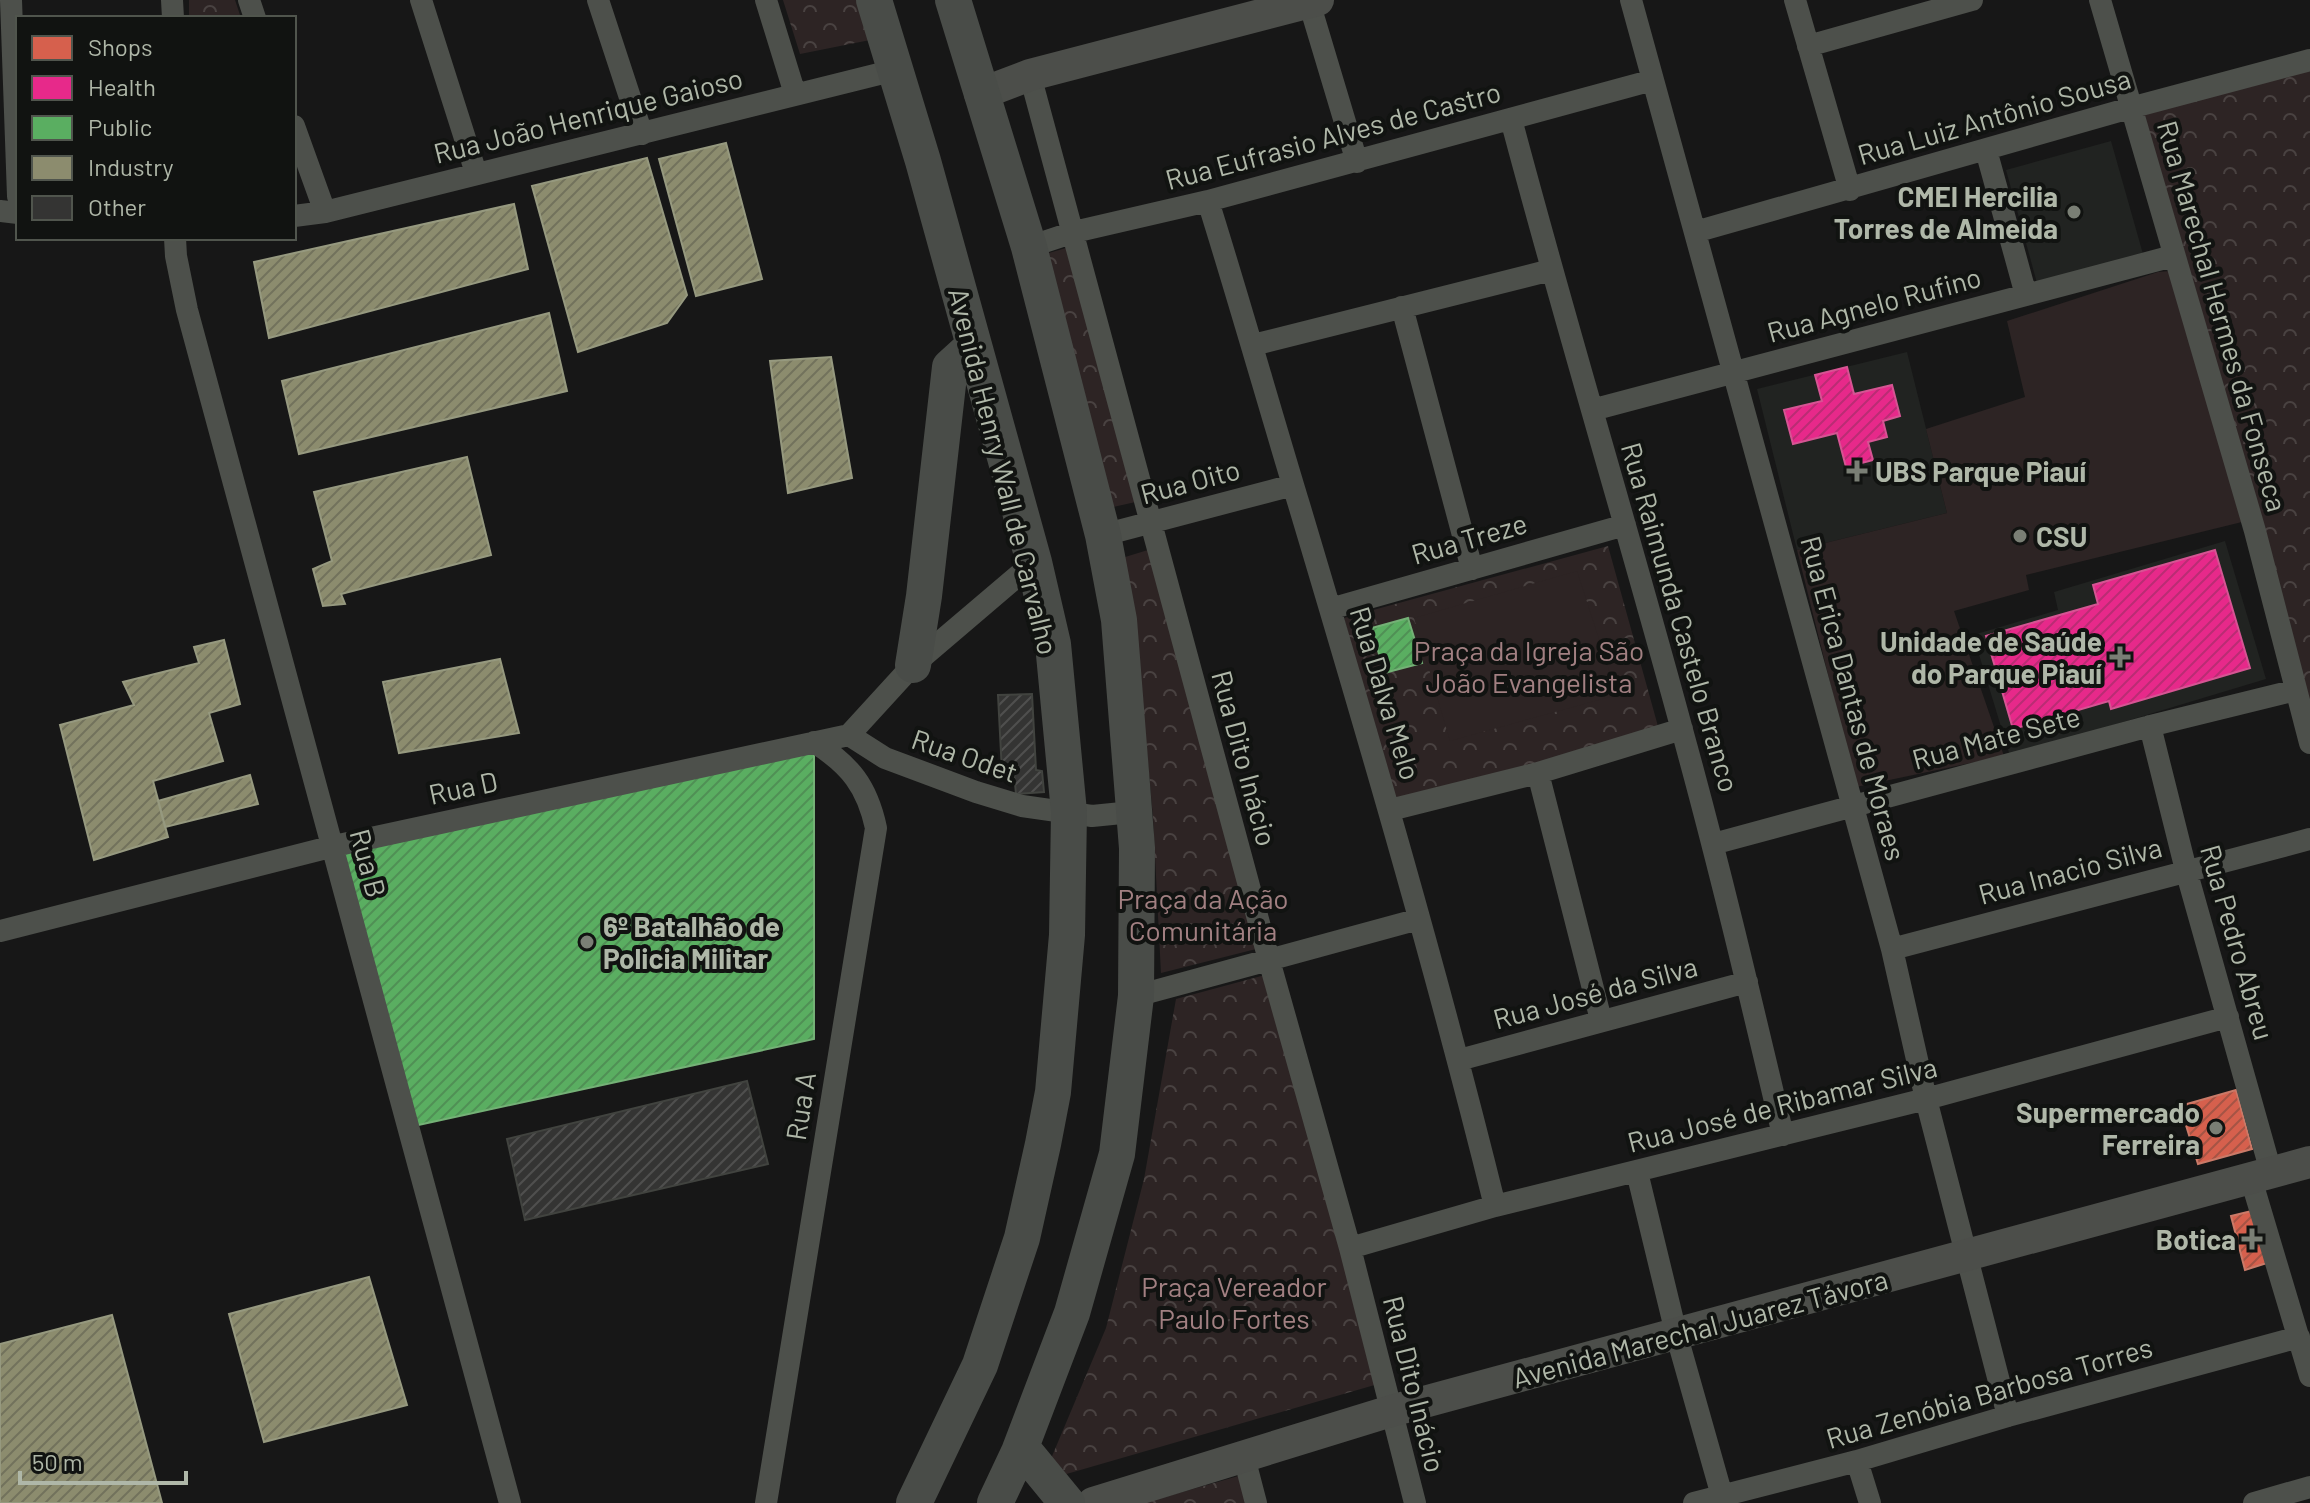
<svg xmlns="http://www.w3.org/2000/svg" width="2310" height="1503" font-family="Barlow,sans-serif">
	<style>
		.built { fill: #212321 }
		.park { fill: url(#park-crowns) }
		.pitch { fill: #2d2424 }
		.shops { fill: url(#shops-hatch); stroke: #ca7a68; stroke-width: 2 }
		.health { fill: url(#health-hatch); stroke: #d65493; stroke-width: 2 }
		.public { fill: url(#public-hatch); stroke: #74b176; stroke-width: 2 }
		.industry { fill: url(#industry-hatch); stroke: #96997f; stroke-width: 2 }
		.building { fill: url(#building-hatch); stroke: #41433f; stroke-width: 2 }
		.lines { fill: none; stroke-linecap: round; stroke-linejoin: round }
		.street { stroke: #4d504b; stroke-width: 22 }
		.secondary { stroke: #4c4e4a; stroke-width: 32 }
		.primary { stroke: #494c48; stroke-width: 36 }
		.poi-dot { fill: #7a7f75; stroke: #111311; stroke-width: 3 }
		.labels { text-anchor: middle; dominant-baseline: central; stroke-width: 8; stroke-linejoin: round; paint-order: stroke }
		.street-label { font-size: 28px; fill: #afb7a8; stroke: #111311 }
		.poi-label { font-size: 28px; font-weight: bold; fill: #afb7a8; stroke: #111311; text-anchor: end }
		.park-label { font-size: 28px; fill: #a28082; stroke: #111311 }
	</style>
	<defs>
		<pattern id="park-crowns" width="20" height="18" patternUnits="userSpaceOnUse" patternTransform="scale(2)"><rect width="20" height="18" fill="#2d2424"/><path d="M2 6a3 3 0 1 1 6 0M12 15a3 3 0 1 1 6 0" fill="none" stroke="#494241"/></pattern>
		<pattern id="shops-hatch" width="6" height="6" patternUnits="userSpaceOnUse" patternTransform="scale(2)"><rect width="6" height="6" fill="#d6604d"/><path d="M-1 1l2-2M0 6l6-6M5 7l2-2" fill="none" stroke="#a55445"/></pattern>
		<pattern id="health-hatch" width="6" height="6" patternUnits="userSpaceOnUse" patternTransform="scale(2)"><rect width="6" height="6" fill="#e7298a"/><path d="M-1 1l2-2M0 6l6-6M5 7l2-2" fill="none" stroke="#ba2c74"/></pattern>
		<pattern id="public-hatch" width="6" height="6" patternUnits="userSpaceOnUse" patternTransform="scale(2)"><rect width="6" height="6" fill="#5aae61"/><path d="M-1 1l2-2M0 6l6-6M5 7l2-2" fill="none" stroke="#509055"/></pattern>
		<pattern id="industry-hatch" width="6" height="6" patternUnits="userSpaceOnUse" patternTransform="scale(2)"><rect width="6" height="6" fill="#8c8c6e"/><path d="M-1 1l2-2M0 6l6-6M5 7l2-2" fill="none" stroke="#72725c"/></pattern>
		<pattern id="building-hatch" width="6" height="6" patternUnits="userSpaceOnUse" patternTransform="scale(2)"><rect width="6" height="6" fill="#343433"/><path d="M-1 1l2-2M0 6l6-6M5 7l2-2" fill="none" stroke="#4f4f4e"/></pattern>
	</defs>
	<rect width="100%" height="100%" fill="#171717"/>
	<!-- built -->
	<path class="built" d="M2111 141 2143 254 2037 283 2006 170Z
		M1907 352 1947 513 1797 550 1757 389Z
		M2225 541 2266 679 2010 756 1973 635 2058 610 2054 592Z"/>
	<!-- park -->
	<path class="park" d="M189 0H235L241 18H189Z
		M783 0H868L880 38 800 54Z
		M2310 59V704L2140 104Z
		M1073 246 1140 501 1113 507 1042 255Z
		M1608 546 1659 730 1395 802 1344 618Z
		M1148 550 1260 948 1161 973 1153 817 1137 643 1122 558Z
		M1265 975 1378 1384 1063 1475 1050 1461 1106 1328 1144 1179 1176 999Z
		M1242 1475 1250 1503H1144Z"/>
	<!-- pitch -->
	<path class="pitch" d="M2170 271 2242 522 2026 575 2029 590 1954 611 2004 756 1856 787 1797 550 1947 513 1926 429 2025 397 2007 321 2158 272Z
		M1577 571 1617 695 1450 741 1414 618Z"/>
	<!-- shops -->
	<path class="shops" d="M2236 1090 2252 1149 2198 1164 2180 1106Z
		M2260 1209 2273 1261 2245 1270 2231 1216Z"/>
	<!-- health -->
	<path class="health" d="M1847 367 1854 394 1892 385 1900 416 1883 421 1887 437 1868 442 1873 460 1846 467 1837 433 1793 444 1784 410 1822 401 1815 375Z
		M2215 550 2250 668 2111 709 2109 701 2013 729 1986 636 2098 604 2093 585Z"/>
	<!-- public -->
	<path class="public" d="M1408 618 1422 663 1384 673 1372 628Z
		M814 742V1039L409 1127 334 846Z"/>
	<!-- industry -->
	<path class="industry" d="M726 143 762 279 696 296 659 159Z
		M647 158 687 295 667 323 578 352 532 186Z
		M514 204 528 269 269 338 254 262Z
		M549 313 567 391 299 454 282 381Z
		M831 357 852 478 788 493 770 361Z
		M467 457 491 555 341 594 345 604 323 606 313 569 332 561 314 492Z
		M224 640 240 704 209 713 223 761 153 781 168 837 94 860 60 725 134 705 123 682 199 663 194 647Z
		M500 659 519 733 399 753 383 682Z
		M250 775 258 804 165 827 158 801Z
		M369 1277 407 1405 264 1442 229 1314Z
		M112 1315 162 1503H0V1344Z"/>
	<!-- building -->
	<path class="building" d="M1032 694 1036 770 1042 771 1044 792 1016 794 1014 773 1002 772 998 695Z
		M747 1081 768 1164 525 1220 507 1139Z"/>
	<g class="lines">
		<!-- street -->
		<path class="street" d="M11 0 18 196
			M172 0 173 18
			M249 0 255 18
			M421 0 476 173
			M598 0 642 134
			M766 0 795 94
			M1631 0 1892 949 1926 1099 2008 1416
			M1795 0 1850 190
			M2100 0 2255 531 2310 743
			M1309 2 1357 162
			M1808 46 1972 0
			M1030 75 1269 960 1350 1248 1415 1503
			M1511 119C1565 323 1627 526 1682 730 1719 864 1751 1000 1783 1135
			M294 126 325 212
			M1986 150 2026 295
			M1208 201C1240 303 1269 406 1300 508 1369 739 1437 971 1495 1206
			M0 211 18 213
			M294 216 325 212 895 70
			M1695 232 2130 108 2310 60
			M175 238 176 256 187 310 510 1503
			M1029 247 1074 232 1208 201 1653 80
			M1402 307 1472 569
			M1253 345 1551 270
			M1592 410 2173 256
			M1103 535 1293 485
			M1330 609 1625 525
			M2150 726 2186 870 2271 1172
			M849 735 885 758 976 792 1022 806 1092 816 1122 813 1132 809
			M1538 773 1601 1020
			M1390 810 1538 773 1682 729
			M1713 844 2150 726 2296 690
			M0 931 334 846 849 735 913 665 1034 562
			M1892 949 2310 839
			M1136 996 1419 919
			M1459 1060 1747 982
			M1637 1172 1676 1333 1724 1503
			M2251 1179 2310 1376
			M1350 1248 1495 1206 1926 1099 2228 1017
			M1244 1457 1256 1503
			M1857 1461 1870 1503
			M766 1503 876 828C867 786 850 765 814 742
			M1694 1503 1857 1461 2008 1416 2299 1337
			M2254 1503 2310 1487"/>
		<!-- secondary -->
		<path class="secondary" d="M980 94 1030 75 1318 0
			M1093 1503 1391 1411 2310 1162"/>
		<!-- primary -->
		<path class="primary" d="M874 0 923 161 1034 562 1053 644 1069 812 1067 935 1053 1092 1043 1144 1022 1238 980 1365 914 1503
			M953 0 1029 247 1103 535 1119 620 1137 848 1136 996 1117 1154 1072 1313 1019 1452 995 1503
			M913 665 924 596 950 367 973 346
			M1021 1447 1067 1503"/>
	</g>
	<!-- markers -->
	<g class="poi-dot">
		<circle cx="2074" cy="212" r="8"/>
		<path d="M1853 459h8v8h8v8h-8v8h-8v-8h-8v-8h8z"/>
		<circle cx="2020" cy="536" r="8"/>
		<path d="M2116 645h8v8h8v8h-8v8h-8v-8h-8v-8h8z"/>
		<circle cx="587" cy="942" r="8"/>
		<circle cx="2216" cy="1128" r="8"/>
		<path d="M2248 1227h8v8h8v8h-8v8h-8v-8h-8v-8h8z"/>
	</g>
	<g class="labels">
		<!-- street labels -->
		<g class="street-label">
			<text transform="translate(588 115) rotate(-14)">Rua João Henrique Gaioso</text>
			<text transform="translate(1994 116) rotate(-16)">Rua Luiz Antônio Sousa</text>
			<text transform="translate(1333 135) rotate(-15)">Rua Eufrasio Alves de Castro</text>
			<text transform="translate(1874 304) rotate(-15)">Rua Agnelo Rufino</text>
			<text transform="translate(2223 316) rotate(74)">Rua Marechal Hermes da Fonseca</text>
			<text transform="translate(1004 471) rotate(76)">Avenida Henry Wall de Carvalho</text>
			<text transform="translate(1190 481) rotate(-15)">Rua Oito</text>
			<text transform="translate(1469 538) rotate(-16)">Rua Treze</text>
			<text transform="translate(1681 617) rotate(74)">Rua Raimunda Castelo Branco</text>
			<text transform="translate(1386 693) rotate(73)">Rua Dalva Melo</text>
			<text transform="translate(1854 698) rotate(75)">Rua Erica Dantas de Moraes</text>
			<text transform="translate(1996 737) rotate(-15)">Rua Mate Sete</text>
			<text transform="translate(965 755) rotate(19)">Rua Odet</text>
			<text transform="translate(1245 758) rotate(75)">Rua Dito Inácio</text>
			<text transform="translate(463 787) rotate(-12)">Rua D</text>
			<text transform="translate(369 863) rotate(75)">Rua B</text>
			<text transform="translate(2070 870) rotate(-15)">Rua Inacio Silva</text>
			<text transform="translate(2238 942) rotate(74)">Rua Pedro Abreu</text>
			<text transform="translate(1595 992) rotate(-15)">Rua José da Silva</text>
			<text transform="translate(1782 1104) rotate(-14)">Rua José de Ribamar Silva</text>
			<text transform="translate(800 1106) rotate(-81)">Rua A</text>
			<text transform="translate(1700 1328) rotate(-15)">Avenida Marechal Juarez Távora</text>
			<text transform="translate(1415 1384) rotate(76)">Rua Dito Inácio</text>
			<text transform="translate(1989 1392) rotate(-16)">Rua Zenóbia Barbosa Torres</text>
		</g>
		<!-- poi labels -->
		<g class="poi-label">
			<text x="2058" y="196">CMEI Hercilia<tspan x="2058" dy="32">Torres de Almeida</tspan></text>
			<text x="1875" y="471" text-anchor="start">UBS Parque Piauí</text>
			<text x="2036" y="536" text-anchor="start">CSU</text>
			<text x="2102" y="641">Unidade de Saúde<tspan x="2102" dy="32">do Parque Piauí</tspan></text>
			<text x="603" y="926" text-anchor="start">6º Batalhão de<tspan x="603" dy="32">Policia Militar</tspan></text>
			<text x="2200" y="1112">Supermercado<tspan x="2200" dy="32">Ferreira</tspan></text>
			<text x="2236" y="1239">Botica</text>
		</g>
		<!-- park labels -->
		<g class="park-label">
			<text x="1529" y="650">Praça da Igreja São<tspan x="1529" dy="32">João Evangelista</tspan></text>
			<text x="1203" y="898">Praça da Ação<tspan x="1203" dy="32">Comunitária</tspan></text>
			<text x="1234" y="1286">Praça Vereador<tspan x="1234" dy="32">Paulo Fortes</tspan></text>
		</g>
	</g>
	<!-- legend -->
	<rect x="16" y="16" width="280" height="224" fill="#111311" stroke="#50554d" stroke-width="2"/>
	<rect x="32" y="36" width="40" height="24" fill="#d6604d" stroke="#50554d" stroke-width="2"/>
	<text x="88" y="56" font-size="24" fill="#afb7a8">Shops</text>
	<rect x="32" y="76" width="40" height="24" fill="#e7298a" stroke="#50554d" stroke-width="2"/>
	<text x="88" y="96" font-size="24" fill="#afb7a8">Health</text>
	<rect x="32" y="116" width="40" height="24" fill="#5aae61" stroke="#50554d" stroke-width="2"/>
	<text x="88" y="136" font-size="24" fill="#afb7a8">Public</text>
	<rect x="32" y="156" width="40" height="24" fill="#8c8c6e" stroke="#50554d" stroke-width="2"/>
	<text x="88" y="176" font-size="24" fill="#afb7a8">Industry</text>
	<rect x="32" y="196" width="40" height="24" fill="#343433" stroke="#50554d" stroke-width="2"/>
	<text x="88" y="216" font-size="24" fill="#afb7a8">Other</text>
	<!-- scale -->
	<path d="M20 1471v12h166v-12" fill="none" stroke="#afb7a8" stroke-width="4"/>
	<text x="32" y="1471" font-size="24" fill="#afb7a8" stroke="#111311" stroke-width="6" paint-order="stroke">50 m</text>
</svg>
